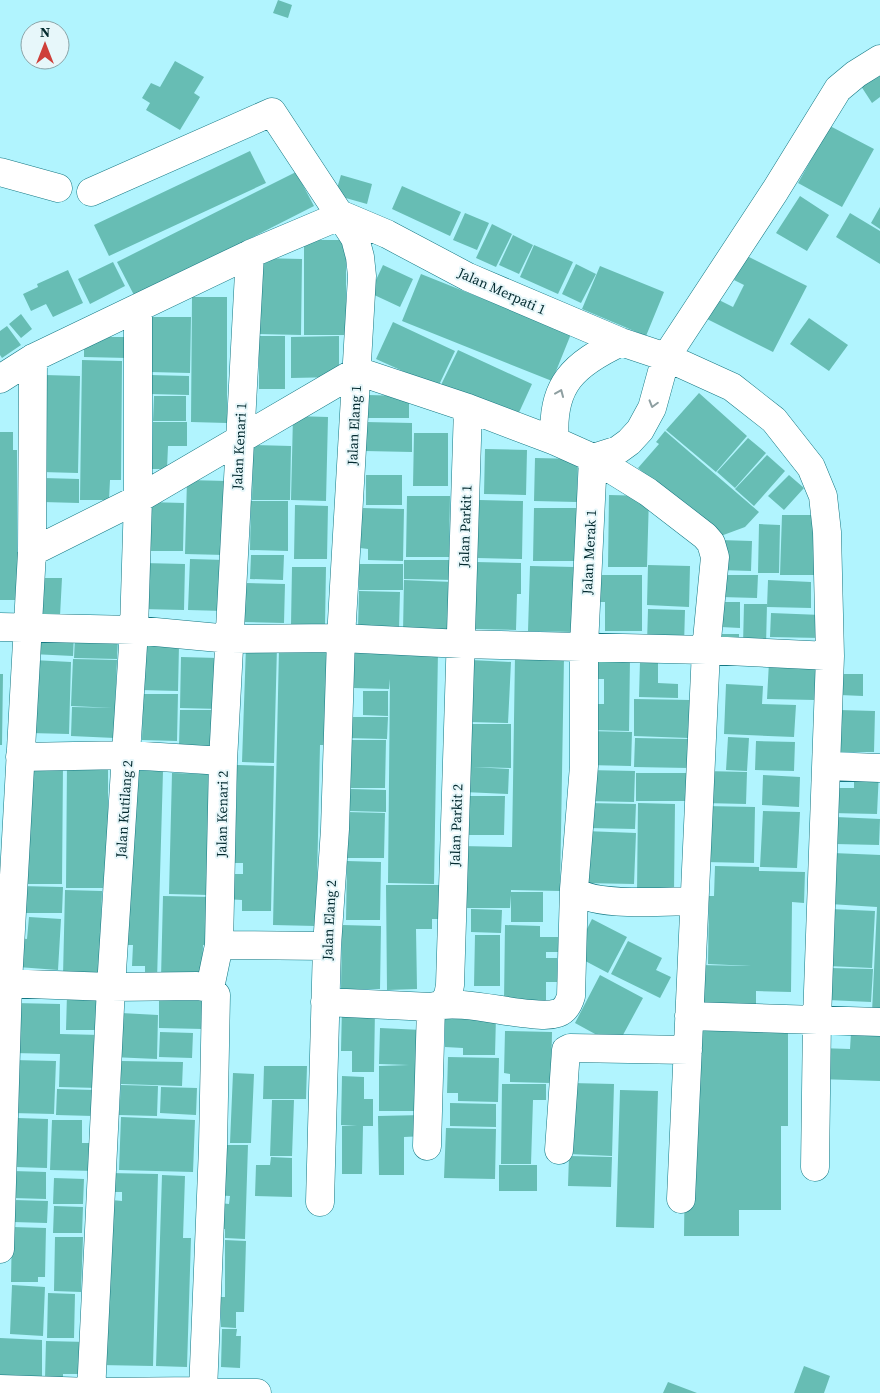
<svg xmlns="http://www.w3.org/2000/svg" width="880" height="1393" font-family="'Source Serif 4',serif">
	<style>
		.building { fill: #67bdb4 }
		.lines { fill: none; stroke-linecap: round; stroke-linejoin: round }
		.minor-casing { stroke: #147782; stroke-width: 29 }
		.minor { stroke: #fff; stroke-width: 28 }
		.oneway { stroke: #8e9fa1 }
		.labels { text-anchor: middle; dominant-baseline: central; stroke-width: 4; stroke-linejoin: round; paint-order: stroke }
		.street-label { font-size: 14px; fill: #032a2f; stroke: #e7f7fa }
	</style>
	<rect width="100%" height="100%" fill="#b1f4fe"/>
	<!-- building -->
	<path class="building" d="M278 0 292 5 288 18 273 13Z
		M175 61 204 77 194 93 200 97 180 130 146 110 150 103 142 98 151 83 160 87Z
		M877 71 880 76V97L872 103 859 83Z
		M830 126 874 149 842 207 798 183Z
		M250 151 266 183 109 256 94 225Z
		M296 172 314 206 135 297 117 262Z
		M341 175 372 184 367 204 335 195Z
		M402 186 461 212 450 236 392 209Z
		M800 196 829 215 807 251 776 233Z
		M880 207V229L871 223Z
		M465 213 489 223 477 250 453 240Z
		M850 213 880 231V264L836 237Z
		M492 224 512 234 496 267 476 258Z
		M513 235 533 245 519 274 499 265Z
		M304 240H346V335H304Z
		M534 245 573 262 558 294 520 277Z
		M747 256 807 286 773 352 707 319 717 299 733 307 744 285 734 280Z
		M259 258 302 259 301 335 258 334Z
		M113 262 125 286 90 304 78 279Z
		M576 264 596 274 581 303 562 294Z
		M383 265 413 279 400 307 370 293Z
		M600 266 664 292 646 336 582 309Z
		M68 270 83 303 53 317 46 304 31 311 23 294 38 287 37 284Z
		M421 274 571 334 552 381 402 321Z
		M192 297H227V423L191 422Z
		M21 314 32 329 21 338 9 324Z
		M150 317H191L190 373 150 372Z
		M809 318 848 345 829 371 790 344Z
		M393 322 455 351 438 387 376 359Z
		M7 326 21 345 2 358 0 355V331Z
		M259 336H285V389H259Z
		M339 336V377L291 378V337Z
		M84 337H128V358L84 357Z
		M458 350 532 384 516 419 441 385Z
		M82 360 122 361 121 480H110L109 500H80Z
		M45 375 80 376 78 473 42 472Z
		M150 375 189 376V395L150 394Z
		M699 393 747 436 716 472 666 430Z
		M367 395 409 396V418H367Z
		M154 396H186V421H153Z
		M293 416 328 417 326 501 291 500Z
		M153 422H187V446H168L167 469H152Z
		M366 422 412 423V452L365 451Z
		M665 431 759 512 745 527 718 537 638 468 659 444 656 442Z
		M0 432H13V450H17V552H23L24 600H0Z
		M414 433H448V486H413Z
		M748 438 766 453 735 488 717 472Z
		M253 445 291 446 290 500H252Z
		M485 449 527 450 526 495 484 494Z
		M767 455 785 471 754 506 735 489Z
		M535 458 578 459 577 502 534 501Z
		M366 475H402V505H366Z
		M789 475 804 488 784 510 768 496Z
		M43 478 79 479V503L43 502Z
		M187 480 227 481 225 555 185 554Z
		M609 495 649 496 647 567H608Z
		M407 496H450L449 557H406Z
		M479 500 523 501 522 559 477 558Z
		M251 501H288V551L250 550Z
		M147 502 184 503 183 551H146Z
		M295 505 328 506 327 559H294Z
		M361 508 404 509 403 561 368 560V549L360 548Z
		M534 508H579V561H533Z
		M782 515H816L815 575H780Z
		M759 524 780 525 779 573H758Z
		M720 540 752 541 751 571 720 570Z
		M251 555H284L283 580 250 579Z
		M190 559 225 560 224 611 188 610Z
		M404 560H454V580L404 579Z
		M475 562 521 563V594H517L516 630 474 629Z
		M143 563 185 564 184 610 142 609Z
		M359 564H403V590H359Z
		M648 565 690 566 689 607 647 605Z
		M530 566 575 567 573 632 528 631Z
		M292 567H326L325 625H291Z
		M596 575H642V631H605V602H596Z
		M722 575H758L757 598 721 597Z
		M37 578H62L60 616 36 615Z
		M404 580 453 582 452 633 403 632Z
		M768 580 811 582V608L767 607Z
		M245 583 285 584 284 623 244 622Z
		M359 591 400 592 399 629 358 628Z
		M721 602H740V628L721 627Z
		M744 604H767L766 646 743 645Z
		M648 609 685 610 684 645 647 643Z
		M771 613 821 615V638L770 637Z
		M33 632 74 633 73 656 32 654Z
		M716 634H739V646H716Z
		M75 637 118 638 117 659 74 658Z
		M142 645H179L178 691 141 690Z
		M246 646H277L274 763 242 762Z
		M354 647 438 651 434 884 388 883 390 679 389 689 353 688Z
		M279 648 335 649 333 745H320L316 926 273 925Z
		M515 656 564 657 560 891 511 890V892H543V922H511V895L510 908H460L461 846 512 847Z
		M181 657 218 658 221 709 180 708Z
		M592 657 630 658 629 731 590 730 591 704H604V679H592Z
		M73 659 117 660 115 708 71 706Z
		M33 660 71 662 69 734 30 733Z
		M471 660 511 662 508 723 469 722Z
		M640 661 658 662V683L678 684V698L639 697Z
		M769 662 816 663 815 700 767 699Z
		M0 674H3L2 745H0Z
		M840 674H863V696L840 695Z
		M726 684 763 686 762 704 796 705 794 737 724 734Z
		M363 691H388V716L363 715Z
		M143 694H178L177 741 142 740Z
		M634 699 690 700 689 738 634 736Z
		M72 707 117 708 115 738 71 736Z
		M180 710H218L217 747 179 746Z
		M839 710 875 711 874 752H838Z
		M347 717H388L387 739 346 738Z
		M467 724H511V768L473 767 509 769 508 794 464 792Z
		M588 731 632 732 631 766 587 765Z
		M728 737 749 738 747 771 726 770Z
		M635 738 689 739V768L634 767Z
		M350 740H386L385 788H350Z
		M756 741 795 742 794 771 755 770Z
		M67 762 108 763V888H66Z
		M22 764H63L62 884H21Z
		M237 765 274 766 271 911H242V900L225 899 226 874H243V863H225V819H236Z
		M131 770 163 771 157 980H145V966H132L133 945H126Z
		M587 770 635 771 634 802 586 801Z
		M705 771 747 772 746 804 704 803Z
		M854 771H879L877 814 831 813 832 788H854Z
		M172 773 212 774 209 895 169 894Z
		M636 773H688V801H636Z
		M763 775 800 777 799 807 762 805Z
		M350 789 386 790V812L350 811Z
		M466 796H505L504 835H465Z
		M588 803 636 804 635 829 588 828Z
		M638 803 675 804 674 892H637Z
		M705 806 755 807 754 863 704 862Z
		M763 811 800 812 797 868 760 867Z
		M347 812 385 813 384 858H346Z
		M836 817 880 819 879 845 835 844Z
		M585 831 636 833 634 884 583 883Z
		M833 853 880 855V1012H872L877 907 830 904Z
		M347 861 381 862 380 920H346Z
		M715 866 759 867V871L805 872 804 903 792 902 791 992 756 991V1006L699 1005V965L751 966 708 964 709 896H714Z
		M386 885H440V919H432V929H416L417 989 387 990Z
		M19 886 63 887 62 913H19Z
		M65 890 102 891 100 977 63 976Z
		M163 896 213 897 212 946 203 945 202 979 161 978Z
		M471 909 502 910 501 933 471 932Z
		M830 909 875 911 872 968 828 966Z
		M29 917 61 919 58 970 18 967 20 938 27 939Z
		M592 919 627 937 608 973 574 955Z
		M342 925 381 926 380 989H341Z
		M505 925 540 926V937H558V952H546V958H557V982H546V1002L504 1001Z
		M475 935H500V986H474Z
		M628 941 662 958 656 970 671 977 660 998 611 974Z
		M829 968 873 969 871 1002 828 1000Z
		M600 975 643 998 617 1046 575 1023Z
		M67 994 100 995V1030H66Z
		M159 995 203 996V1029L159 1028Z
		M14 1003 60 1004V1034L100 1035 99 1088 59 1087 60 1054 13 1053Z
		M342 1007 375 1008 374 1072H352V1051H341Z
		M121 1013 158 1015 157 1059 112 1057Z
		M445 1015 496 1016 495 1055H463V1048L445 1047Z
		M380 1028 422 1030 421 1083H415L414 1111H379V1066L409 1065 379 1064Z
		M700 1029 788 1030V1126H781V1210H739V1236H684L685 1160 694 1095H700Z
		M505 1031 552 1032 551 1083 510 1082V1074L504 1073Z
		M160 1032 193 1033 192 1058 159 1057Z
		M851 1033 880 1034V1081L818 1079 819 1048 850 1049Z
		M448 1057 499 1058 498 1102 458 1101V1093H447Z
		M13 1060 56 1061 54 1114 12 1113Z
		M121 1061 183 1062 182 1086 121 1084Z
		M264 1066H307L306 1099H263Z
		M233 1073 254 1074 251 1143H230Z
		M342 1076 364 1077V1099H373V1126H363L362 1174H342V1126H357L341 1125Z
		M571 1083 614 1084 612 1156 569 1154Z
		M502 1084H546V1100H533L531 1164H501Z
		M121 1085 158 1086 157 1116 119 1115Z
		M161 1087 197 1088 196 1115 160 1113Z
		M57 1089 94 1090 93 1116 56 1115Z
		M620 1090 658 1091 654 1228 616 1227Z
		M272 1100H294L292 1156H270Z
		M450 1103 496 1104V1127L450 1126Z
		M424 1115 425 1136 404 1137V1175H379L378 1116Z
		M121 1117 195 1120 193 1172 119 1170Z
		M17 1118 48 1119 47 1168 15 1167Z
		M52 1120H82V1143H96V1171L50 1170Z
		M446 1128 496 1129 495 1179 444 1178Z
		M220 1145H248L245 1239 225 1238V1229H219L220 1203 229 1204 230 1196 214 1195V1183H225L226 1158Z
		M569 1156 612 1157 611 1187 568 1186Z
		M271 1157 292 1158V1197L255 1196 256 1165H270Z
		M499 1165H537V1191H499Z
		M13 1171 46 1172V1199L13 1198Z
		M109 1173 158 1174 153 1366 100 1365V1333H108L112 1200 122 1201V1192H109Z
		M162 1175 185 1176 183 1238H191L187 1367 156 1366Z
		M54 1178 84 1179 83 1204H53Z
		M14 1200 48 1201 47 1223 13 1222Z
		M54 1206 83 1207 82 1233H53Z
		M12 1227 46 1228 45 1277H38V1282H11Z
		M55 1237H83L81 1292 54 1291Z
		M225 1240 246 1241 244 1312H236V1328L221 1327V1297H225Z
		M12 1285 45 1287 43 1336 10 1334Z
		M48 1293 75 1294 74 1338H47Z
		M222 1329H237L236 1336H241L240 1368 221 1367Z
		M0 1338 42 1340V1380L0 1378Z
		M46 1341 87 1342 79 1374H63V1379H45Z
		M804 1366 830 1376 824 1393H794Z
		M668 1382 697 1393H663Z"/>
	<g class="lines">
		<!-- minor casing -->
		<g class="minor-casing">
			<path id="minor" d="M0 172 58 188
				M91 192 272 112 355 238 360 257 362 276 341 638 335 829 327 946 320 1202
				M342 215 387 234 468 277 621 342 666 357 732 387 774 420 811 467 823 496 827 532 830 656 817 1019 815 1167
				M0 379 33 358 250 254 342 215
				M555 441C550 385 574 364 621 342
				M593 458 584 646V766L574 889C591 908 667 901 694 901
				M593 458 618 450 629 442 640 430 652 408 666 357 775 191 838 89 856 74 880 59
				M32 552 138 499 357 371 468 408 555 441 593 458 648 492 705 536 711 543 715 557 706 650 681 1199
				M0 627 134 630 230 639 341 638 462 644 706 650 830 656
				M20 757 128 755 223 761
				M827 766 880 768
				M219 945 327 946
				M0 983 111 987 197 986 210 988 216 995 213 1147 203 1391 92 1392 0 1389
				M210 988 219 945 223 761 250 254
				M325 1002 431 1007C458 999 501 1012 531 1014 540 1015 549 1016 558 1013 566 1010 569 1003 571 996L574 889
				M443 1003 448 996 450 985 468 408
				M689 1016 880 1022
				M427 1146 431 1007
				M559 1150 566 1050 570 1048 688 1050
				M0 1249 8 983 32 552 33 358
				M91 1393 111 987 134 630 138 499V308
				M203 1393H257"/>
		</g>
		<!-- minor -->
		<use href="#minor" class="minor"/>
	</g>
	<!-- one-way arrows -->
	<defs><path id="oneway-chevron" d="M-2-3.5L2.5 0L-2 3.5" fill="none" stroke-width="1.6" stroke-linecap="round" stroke-linejoin="round" transform="scale(1.25)"/></defs>
	<g class="oneway">
		<use href="#oneway-chevron" transform="translate(560 393) rotate(-67)"/>
		<use href="#oneway-chevron" transform="translate(653 404) rotate(106)"/>
	</g>
	<g class="labels">
		<!-- street labels -->
		<g class="street-label">
			<text transform="translate(502 291) rotate(24)">Jalan Merpati 1</text>
			<text transform="translate(354 425) rotate(-87)">Jalan Elang 1</text>
			<text transform="translate(239 446) rotate(-87)">Jalan Kenari 1</text>
			<text transform="translate(465 526) rotate(-88)">Jalan Parkit 1</text>
			<text transform="translate(589 552) rotate(-87)">Jalan Merak 1</text>
			<text transform="translate(124 809) rotate(-86)">Jalan Kutilang 2</text>
			<text transform="translate(222 814) rotate(-89)">Jalan Kenari 2</text>
			<text transform="translate(456 825) rotate(-88)">Jalan Parkit 2</text>
			<text transform="translate(329 920) rotate(-87)">Jalan Elang 2</text>
		</g>
	</g>
	<!-- north arrow -->
	<g transform="translate(45 45)"><circle r="24" fill="#e7f7fa" stroke="#8ca5a9"/>
	<path d="M0-4L9 19L0 12L-9 19Z" fill="#ce3f39"/>
	<text y="-8" font-size="14" font-weight="bold" text-anchor="middle" fill="#032a2f">N</text>
	</g>
</svg>
